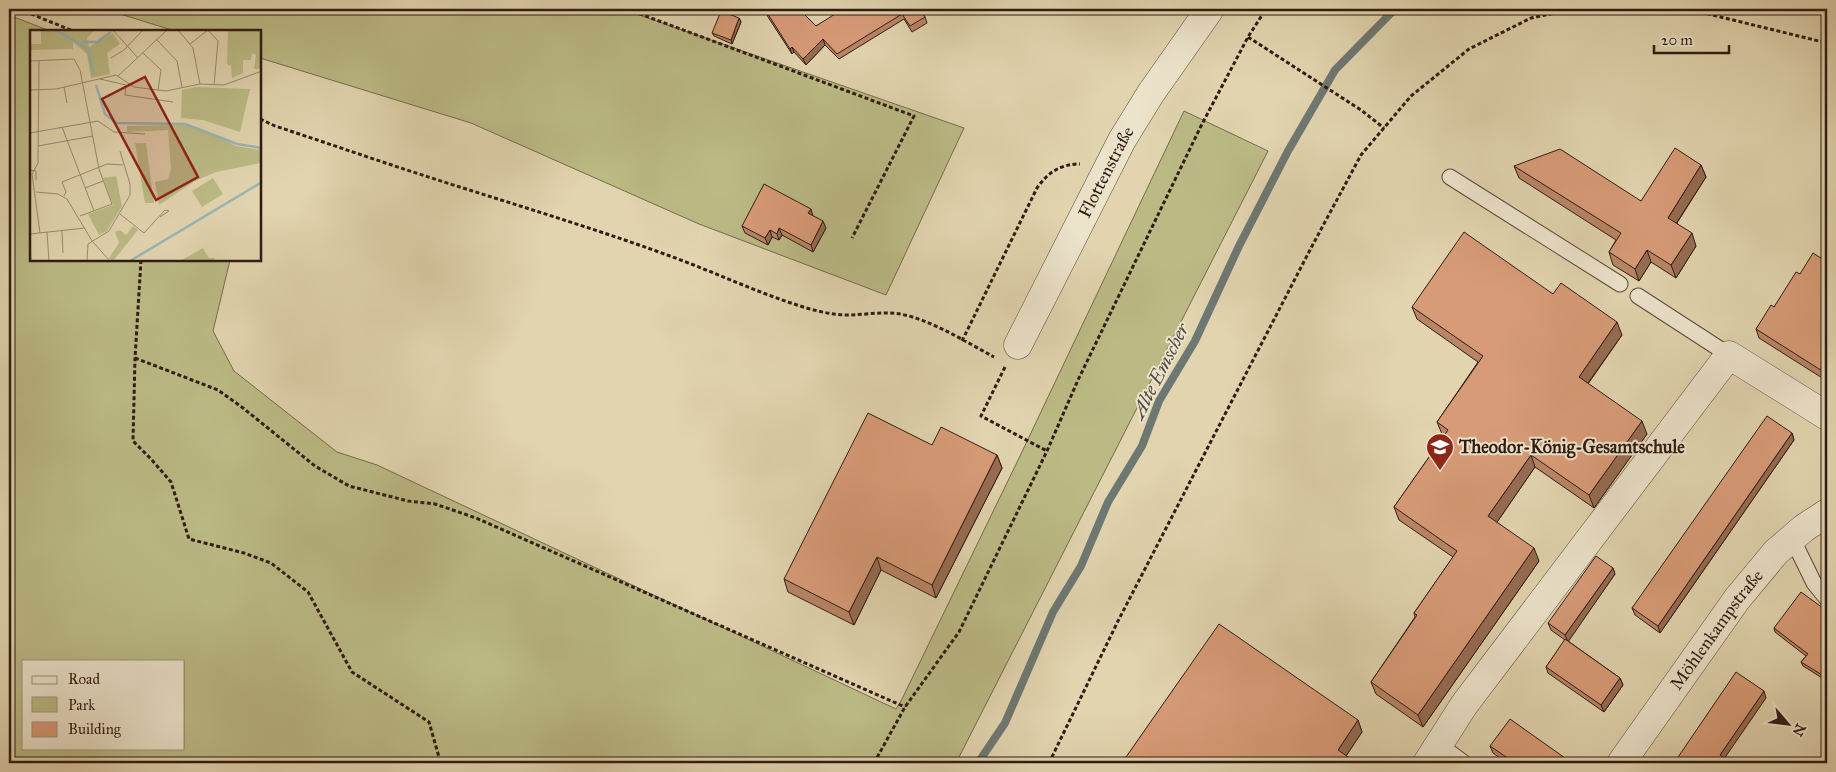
<svg xmlns="http://www.w3.org/2000/svg" width="1836" height="772" font-family="'IM FELL Great Primer',serif">
	<style>
		.green { fill: #bbba85; stroke: #766a4c; fill-rule: evenodd }
		.lines { fill: none; stroke-linecap: round; stroke-linejoin: round }
		.stream { stroke: #6e7873; stroke-width: 8 }
		.service-casing { stroke: #5c4939; stroke-width: 17 }
		.minor-casing { stroke: #5c4939; stroke-width: 29 }
		.tertiary-casing { stroke: #5c4939; stroke-width: 29 }
		.path { stroke: #301b12; stroke-width: 3; stroke-dasharray: 4 2.5; stroke-linecap: butt }
		.service { stroke: #ece3cb; stroke-width: 15 }
		.minor { stroke: #ece3cb; stroke-width: 28 }
		.tertiary { stroke: #ece3cb; stroke-width: 28 }
		.wall { fill: #b98566; stroke: #301b12 }
		.shaded-wall { fill: #966c53; stroke: #301b12 }
		.building { fill: #d79b77; stroke: #301b12 }
		.labels { text-anchor: middle; dominant-baseline: central; stroke-width: 4; stroke-linejoin: round; paint-order: stroke }
		.street-label { font-size: 18px; fill: #301b12; stroke: #ece3cb }
		.poi-label { font-size: 18px; font-weight: bold; fill: #301b12; stroke: #ece3cb; text-anchor: start }
		.water-label { font-size: 19px; font-style: italic; fill: #4f4a43; stroke: #ece3cb }
		.inset-river { fill: none; stroke: #97b6b4; stroke-width: 2.5 }
		.inset-road { fill: none; stroke: #9a8a70; stroke-width: 1 }
		.view { fill: #8f2418; fill-opacity: 0.15; stroke: #8f2418; stroke-width: 2.5 }
		.inset-edge { fill: none; stroke: #301b12; stroke-width: 2.5 }
	</style>
	<rect width="100%" height="100%" fill="#e1d4af"/>
	<filter id="stains"><feTurbulence type="fractalNoise" baseFrequency=".004" numOctaves="4"/><feColorMatrix values="0 0 0 0 .2 0 0 0 0 .09 0 0 0 0 .02 0 0 0 .5 -.17"/></filter>
	<radialGradient id="worn" r=".72"><stop offset=".6" stop-color="#630" stop-opacity="0"/><stop offset="1" stop-color="#630" stop-opacity=".3"/></radialGradient>
	<!-- green -->
	<path class="green" d="M104 9H622L964 128 886 295 699 224 471 123 260 58V31H175Z
		M9 15 50 31H31V260H230L213 331 234 371 337 452 377 465 896 709 902 699 1020 456 1184 111 1268 151 956 763H9ZM24 661H184V748H24Z"/>
	<g class="lines">
		<!-- stream -->
		<path class="stream" d="M978 763 1005 723 1053 612 1081 566 1108 502 1142 446 1159 401 1195 341 1239 246 1288 151 1335 70 1395 9"/>
		<!-- service casing -->
		<g class="service-casing">
			<path id="service" d="M1450 177 1620 284
				M1638 296 1729 355
				M1792 538 1814 583 1827 599
				M1440 745 1464 763"/>
		</g>
		<!-- minor casing -->
		<g class="minor-casing">
			<g id="minor">
				<path id="s1" d="M1018 345 1122 140 1151 93 1210 9"/>
				<path d="M1427 763 1464 705 1729 355 1827 416"/>
			</g>
		</g>
		<!-- tertiary casing -->
		<g class="tertiary-casing">
			<g id="tertiary">
				<path id="s2" d="M1621 763 1737 599 1776 552 1804 528 1827 513"/>
			</g>
		</g>
		<!-- path -->
		<path class="path" d="M19 9 73 31
			M627 9 914 116 852 238
			M1688 9 1827 43
			M1248 37 1361 110 1384 128
			M260 119 275 126C321 141 367 157 413 172 499 200 585 225 670 256 717 273 762 295 810 309 822 312 834 315 847 315 865 315 883 311 900 314 932 320 966 342 994 357
			M141 260 135 358 133 441 151 459 171 482 189 539 244 553 271 563 308 592 352 672 429 722 439 757V763
			M962 341 1037 188C1048 172 1061 164 1080 164
			M135 358 218 390 243 408 315 466 349 486 408 501 435 504 476 518 905 707
			M1005 367 981 416 1047 451
			M9 663 13 763
			M874 763 905 707 959 632 1047 451 1078 380 1201 126 1248 37 1266 9
			M1049 763 1118 621 1311 248 1361 155 1411 96 1469 49 1531 18 1575 9"/>
		<!-- service -->
		<use href="#service" class="service"/>
		<!-- minor -->
		<use href="#minor" class="minor"/>
		<!-- tertiary -->
		<use href="#tertiary" class="tertiary"/>
	</g>
	<!-- wall -->
	<path class="wall" d="M849 9H930L924 13 922 9 921 10 925 17 927 23 912 32 904 19 839 59 825 45 806 65 794 52 792 54 768 17 766 11 816 26Z
		M739 18 741 22 732 44 714 36 712 33Z
		M1701 165 1706 177 1677 223 1696 246 1676 278 1651 262 1639 281 1613 265 1609 252 1616 240 1519 178 1514 166 1641 201Z
		M813 216 826 228 813 252 782 235 779 240 772 237 768 245 745 233 742 226Z
		M1827 262V381L1759 338 1756 329 1774 307 1800 274Z
		M1553 294 1622 335 1588 384 1647 434 1594 508 1535 467 1497 522 1539 561 1423 727 1376 694 1371 682 1415 617 1414 613 1453 557 1399 520 1394 507 1444 436 1442 434 1437 422 1478 362 1417 319 1412 307Z
		M1792 433 1794 440 1660 633 1635 615 1632 608Z
		M932 445 997 455 1002 468 936 598 881 570 854 625 788 592 784 579Z
		M1613 568 1615 574 1568 641 1620 678 1623 685 1604 712 1548 673 1546 667 1565 640 1551 630 1548 623Z
		M1827 611V681L1803 666 1801 662 1806 656 1775 632 1774 628Z
		M1358 720 1362 732 1346 756 1357 763H1128L1126 757Z
		M1490 746 1567 763H1507L1493 753Z"/>
	<!-- shaded-wall -->
	<path class="shaded-wall" d="M923 9H930L924 13Z
		M739 18 741 22 732 44 731 40Z
		M823 39 825 45 806 65 803 59Z
		M792 47 794 52 792 54 790 49Z
		M1701 165 1706 177 1672 230 1668 218Z
		M811 209 813 216 808 213Z
		M823 221 826 228 813 252 811 245Z
		M779 228 782 235 779 240 777 234Z
		M770 230 772 237 768 245 765 238Z
		M1692 233 1696 246 1676 278 1671 265Z
		M1647 250 1651 262 1639 281 1635 269Z
		M1617 322 1622 335 1583 390 1579 377Z
		M1642 421 1647 434 1594 508 1589 495Z
		M1792 433 1794 440 1660 633 1658 626Z
		M997 455 1002 468 936 598 932 585Z
		M1531 455 1535 467 1493 528 1488 516Z
		M1534 548 1539 561 1423 727 1418 715Z
		M877 557 881 570 854 625 849 612Z
		M1613 568 1615 574 1568 642 1565 635Z
		M1620 678 1623 685 1604 712 1601 705Z
		M1764 691 1766 698 1724 759 1726 763H1720V755Z
		M1358 720 1362 732 1342 762 1338 750Z
		M1565 758 1567 763H1561Z"/>
	<!-- building -->
	<path class="building" d="M768 9H799L816 26 843 9 845 11 849 9H920L925 17 910 26 902 14 837 54 823 39 803 59 792 47 790 49 766 11Z
		M721 11 739 18 731 40 712 33Z
		M1675 148 1701 165 1668 218 1692 233 1671 265 1647 250 1635 269 1609 252 1621 233 1514 166 1560 149 1641 201Z
		M764 184 811 209 808 213 823 221 811 245 779 228 777 234 770 230 765 238 742 226Z
		M1464 232 1553 294 1561 283 1617 322 1579 377 1642 421 1589 495 1531 455 1488 516 1534 548 1418 715 1371 682 1417 615 1414 613 1457 551 1394 507 1448 430 1437 422 1483 356 1412 307Z
		M1813 253 1827 262V327L1826 329 1827 330V374L1756 329 1771 305 1774 307 1796 272 1800 274Z
		M868 413 932 445 941 427 997 455 932 585 877 557 849 612 784 579Z
		M1767 416 1792 433 1658 626 1632 608Z
		M1596 556 1613 568 1565 635 1548 623Z
		M1801 592 1827 611V678L1801 662 1808 654 1774 628Z
		M1219 624 1358 720 1338 750 1357 763H1135L1126 757Z
		M1565 639 1620 678 1601 705 1546 667Z
		M1736 672 1764 691 1720 755 1724 758 1720 763H1674Z
		M1510 719 1565 758 1561 763H1515L1490 746Z"/>
	<!-- icons -->
	<defs>
		<g id="school-pin" transform="scale(1.4375)"><path d="M0 17L-7.5 6A9.5 9.5 0 1 1 7.5 6Z" fill="#8f2418" stroke="#ece3cb"/><path d="M0-5L7-2L0 1L-7-2ZM-4 1L0 2.5L4 1V4Q0 6-4 4Z" fill="#fff"/></g>
	</defs>
	<g fill-rule="evenodd">
		<use href="#school-pin" x="1440" y="447"/>
	</g>
	<g class="labels">
		<!-- street labels -->
		<g class="street-label">
			<text stroke="none"><textPath href="#s1" startOffset="194">Flottenstraße</textPath></text>
			<text stroke="none"><textPath href="#s2" startOffset="164">Möhlenkampstraße</textPath></text>
		</g>
		<!-- poi labels -->
		<g class="poi-label">
			<text x="1459" y="447">Theodor-König-Gesamtschule</text>
		</g>
		<!-- water labels -->
		<g class="water-label">
			<text transform="translate(1160 371) rotate(-63)">Alte Emscher</text>
		</g>
	</g>
	<!-- overview -->
	<g transform="translate(30 30)">
		<rect width="231" height="231" fill="#e1d4af"/>
		<path d="M11 0H65L57 8 59 17 83 3 90 14 77 23 80 44 61 48 57 24 43 12V19L0 20V14H11ZM198 0H231V39H224L226 25 222 23 221 30H213V43L202 48 201 36 197 34ZM167 57 220 59 210 102 173 90 151 88 152 60ZM153 95 169 98 206 116 231 120V133L186 142 165 151 129 175 125 152 138 149 141 138 138 100 97 102V96ZM105 113H116L124 173H115ZM86 146 92 176 77 201 69 205 58 184 83 175 73 148ZM183 148 193 164 172 177 162 161ZM103 196 108 200 83 231 79 228 89 213 85 202 90 200 96 205ZM173 218 179 228H185L183 231H150Z" fill="#bbba85"/>
		<path class="inset-river" d="M26 0 58 19 64 44M52 12H67L81 2M66 55 75 84 86 93 155 94 207 114 232 118M100 231 232 152"/>
		<path class="inset-road" d="M83 0 108 28M148 0 163 18 170 54M178 0 188 11 184 55M126 9 147 31 152 57M160 14 178 0M113 23 131 40 128 60M81 28 94 20 113 0M0 31 44 29 50 40 69 139 82 174 50 186M88 46 137 0M70 49 96 55M96 55 95 65 143 72M34 57 37 73M0 60 26 59 86 45 104 57 136 61 170 54 194 55 232 41M32 97 64 181M0 103 68 91 84 102 115 104M8 116 63 106M0 140 6 141V150M2 144 8 133 9 31M2 144 10 203M55 158 73 151M6 162 28 164 37 169 62 211 80 231M34 166 36 162 32 152 77 134 93 135M90 184 114 203 135 180 139 181 130 187M32 201 33 223M17 202 19 231M0 204 55 198M0 215 1 231M57 231 58 214 79 201 100 165V154L90 121"/>
		<path class="view" d="M115 47 168 147 126 170 72 69Z"/>
		<rect width="231" height="231" class="inset-edge"/>
	</g>
	<!-- margin -->
	<rect width="1836" height="772" fill="none" stroke="#e1d4af" stroke-width="30"/>
	<rect x="10" y="10" width="1816" height="752" fill="none" stroke="#301b12" stroke-width="2.5"/>
	<rect x="15" y="15" width="1806" height="742" fill="none" stroke="#301b12"/>
	<!-- legend -->
	<rect x="22" y="660" width="162" height="90" fill="#ece3cb" stroke="#a19381"/>
	<rect x="32" y="676" width="25" height="8" fill="#ece3cb" stroke="#a19381"/>
	<text x="68" y="684" font-size="15" fill="#301b12">Road</text>
	<rect x="32" y="697" width="25" height="15" fill="#bbba85" stroke="#a19381"/>
	<text x="68" y="710" font-size="15" fill="#301b12">Park</text>
	<rect x="32" y="722" width="25" height="15" fill="#d79b77" stroke="#a19381"/>
	<text x="68" y="734" font-size="15" fill="#301b12">Building</text>
	<!-- north arrow -->
	<g transform="translate(1788 724) rotate(118)" stroke="#ece3cb" stroke-width="4" paint-order="stroke">
	<path d="M0-4L9 19L0 12L-9 19Z" fill="#301b12"/>
	<text y="-8" font-size="14" font-weight="bold" text-anchor="middle" fill="#301b12">N</text>
	</g>
	<!-- scale -->
	<path d="M1654 45v8h75v-8" fill="none" stroke="#301b12" stroke-width="2.5"/>
	<text x="1661" y="45" font-size="15" fill="#301b12" stroke="#ece3cb" stroke-width="4" paint-order="stroke">20 m</text>
	<rect width="100%" height="100%" filter="url(#stains)"/>
	<rect width="100%" height="100%" fill="url(#worn)"/>
</svg>
